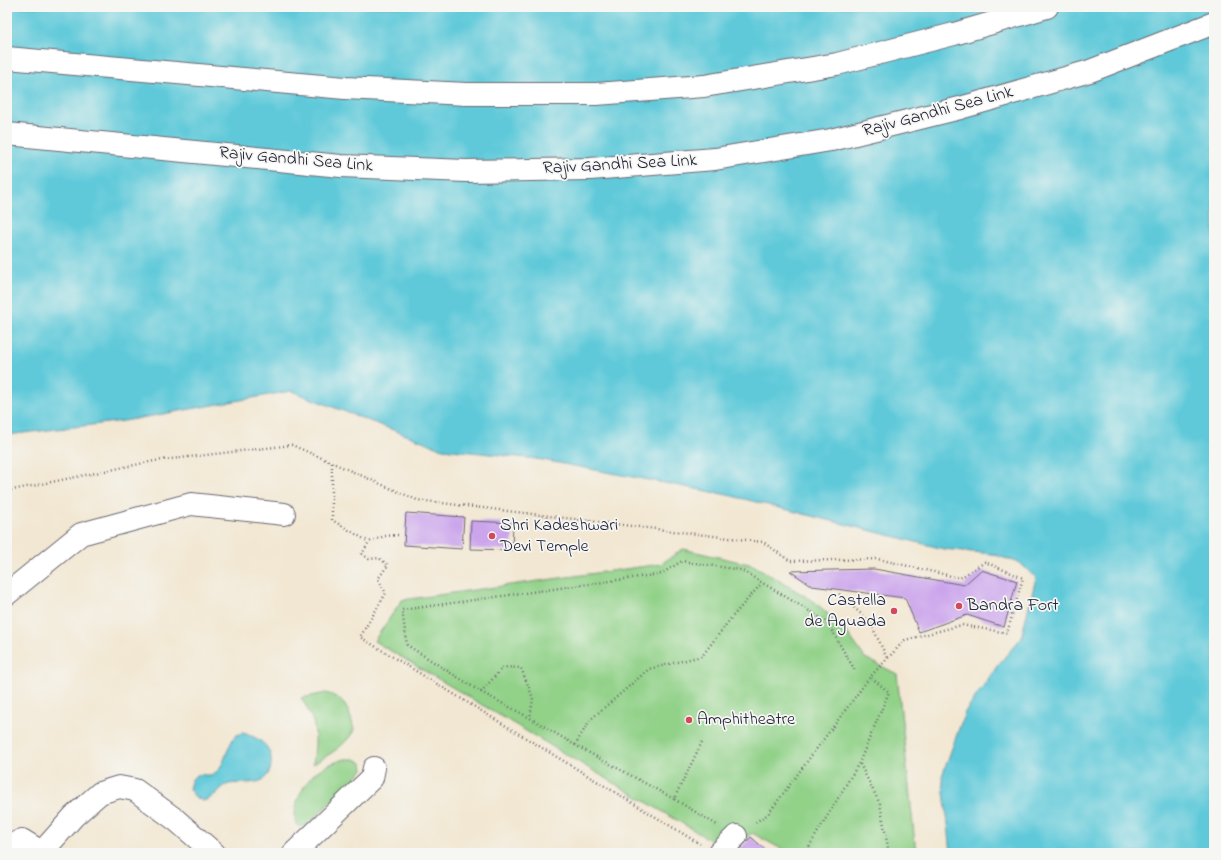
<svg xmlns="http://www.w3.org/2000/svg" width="1221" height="860" font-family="'Indie Flower',sans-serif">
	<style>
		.green { fill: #91d188; stroke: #5a7a62 }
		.water { fill: #5fc9d9; stroke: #40768a }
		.building { fill: #cba4ec }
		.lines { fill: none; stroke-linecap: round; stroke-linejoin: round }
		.minor-casing { stroke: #6b6770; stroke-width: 24 }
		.highway-casing { stroke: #6b6770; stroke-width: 24 }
		.path { stroke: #6b6770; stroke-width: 2.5; stroke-dasharray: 1 3; stroke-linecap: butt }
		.minor { stroke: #fff; stroke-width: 22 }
		.highway { stroke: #fff; stroke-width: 22 }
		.poi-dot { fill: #d1495b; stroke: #f6f6f2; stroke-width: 1.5 }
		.labels { text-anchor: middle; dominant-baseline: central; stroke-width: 3.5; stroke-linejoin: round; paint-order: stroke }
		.street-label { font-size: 18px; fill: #22223b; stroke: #f6f6f2 }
		.poi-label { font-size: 18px; fill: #22223b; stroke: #f6f6f2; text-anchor: start }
	</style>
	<rect width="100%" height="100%" fill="#f6f6f2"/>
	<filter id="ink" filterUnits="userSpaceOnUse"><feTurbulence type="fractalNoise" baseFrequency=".025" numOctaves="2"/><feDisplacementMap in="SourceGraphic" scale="8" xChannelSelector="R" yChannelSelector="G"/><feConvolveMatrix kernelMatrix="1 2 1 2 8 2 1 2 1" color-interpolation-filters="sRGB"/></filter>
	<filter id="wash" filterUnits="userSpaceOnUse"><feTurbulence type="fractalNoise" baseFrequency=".012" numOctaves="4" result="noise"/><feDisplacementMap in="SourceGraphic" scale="16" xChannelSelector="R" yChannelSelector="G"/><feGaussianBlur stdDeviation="0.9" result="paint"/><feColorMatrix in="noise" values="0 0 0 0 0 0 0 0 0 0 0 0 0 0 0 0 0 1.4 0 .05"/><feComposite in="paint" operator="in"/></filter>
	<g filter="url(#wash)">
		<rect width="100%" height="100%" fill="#f2e7d2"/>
		<!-- green -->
		<path class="green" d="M683 549 753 565 815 602 846 631 865 658 897 674 916 853H789L752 833 729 851 374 641 402 600 661 564Z
			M326 693C345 698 350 711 354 730 345 747 328 755 313 764 315 747 318 728 309 712 307 707 304 703 301 698Z
			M345 759H355L362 763 363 770 308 824 303 826H298C288 810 304 783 316 772 324 766 335 762 345 759Z"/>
		<!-- water -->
		<path class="water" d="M7 7H1214V853H951L948 824 942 776 965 712 998 665 1021 638 1036 578 1020 563 992 554 944 549 728 495 537 459 443 449 291 391 124 421 7 435Z
			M243 733C258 737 273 746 271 764 271 769 269 774 265 778 259 785 238 782 229 784 222 786 219 792 214 795 211 798 207 800 203 801L194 796 189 789C194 765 204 780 215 773 224 766 226 752 231 743 232 741 233 738 234 737 236 735 240 734 243 733Z"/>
		<g id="blocks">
			<!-- building -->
			<path class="building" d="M406 513 464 517 462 549 404 545Z
				M471 521 513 523 512 550 470 549Z
				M874 569 964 585 981 570 1017 581 1004 627 967 615 919 632 905 598 812 586 790 571Z
				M751 837 769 853H736Z"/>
		</g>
	</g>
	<g filter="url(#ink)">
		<use href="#blocks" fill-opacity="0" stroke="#6b6770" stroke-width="1"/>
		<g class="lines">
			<!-- minor casing -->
			<g class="minor-casing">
				<path id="minor" d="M7 594 81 534 191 504 284 514
					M7 847 22 840 43 853
					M42 852 74 816 100 793 119 787 135 790 176 820 214 853
					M294 853 372 778 374 768
					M719 853 736 836"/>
			</g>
			<!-- highway casing -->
			<g class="highway-casing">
				<path id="highway" d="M7 58 345 88 467 94H596L704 86 837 64 954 34 1047 7
					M7 134 341 166 466 171 590 169 715 159 831 140 960 108 1090 71 1214 23"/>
			</g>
			<!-- path -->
			<path class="path" d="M332 463V520L369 542
				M7 491 154 461 292 445 417 500 763 542 790 561 878 559 960 578 985 562 1023 578 1007 633 962 625 905 640 870 677 768 814 753 824
				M398 535 385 536 369 542 362 554 369 559 379 558 388 565 378 579 386 593 360 637 700 844
				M839 594 870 622 887 658
				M481 692 503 667 521 668 533 698 530 718
				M702 742 674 799 717 825
				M575 745 590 720 649 669 702 656 732 617 762 583
				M860 764 880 804 889 853
				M674 799 575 745 530 718 481 692 407 645 402 610 661 574 682 561 741 570 826 621 856 672
				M807 850 859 763 889 692 870 677"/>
			<!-- minor -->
			<use href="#minor" class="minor"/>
			<!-- highway -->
			<use href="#highway" class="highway"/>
		</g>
	</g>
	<!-- markers -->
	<g class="poi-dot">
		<circle cx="492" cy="536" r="4"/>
		<circle cx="959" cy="606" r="4"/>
		<circle cx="894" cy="611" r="4"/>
		<circle cx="689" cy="720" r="4"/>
	</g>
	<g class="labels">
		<!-- street labels -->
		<g class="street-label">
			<text transform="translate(938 112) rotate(-15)">Rajiv Gandhi Sea Link</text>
			<text transform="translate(296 160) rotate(5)">Rajiv Gandhi Sea Link</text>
			<text transform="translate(620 165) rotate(-3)">Rajiv Gandhi Sea Link</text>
		</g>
		<!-- poi labels -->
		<g class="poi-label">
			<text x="500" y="526">Shri Kadeshwari<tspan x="500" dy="21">Devi Temple</tspan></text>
			<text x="886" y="601" text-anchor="end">Castella<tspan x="886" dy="21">de Aguada</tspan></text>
			<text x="967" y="606">Bandra Fort</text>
			<text x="697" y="720">Amphitheatre</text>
		</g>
	</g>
	<!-- margin -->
	<rect width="1221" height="860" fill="none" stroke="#f6f6f2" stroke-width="24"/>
</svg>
